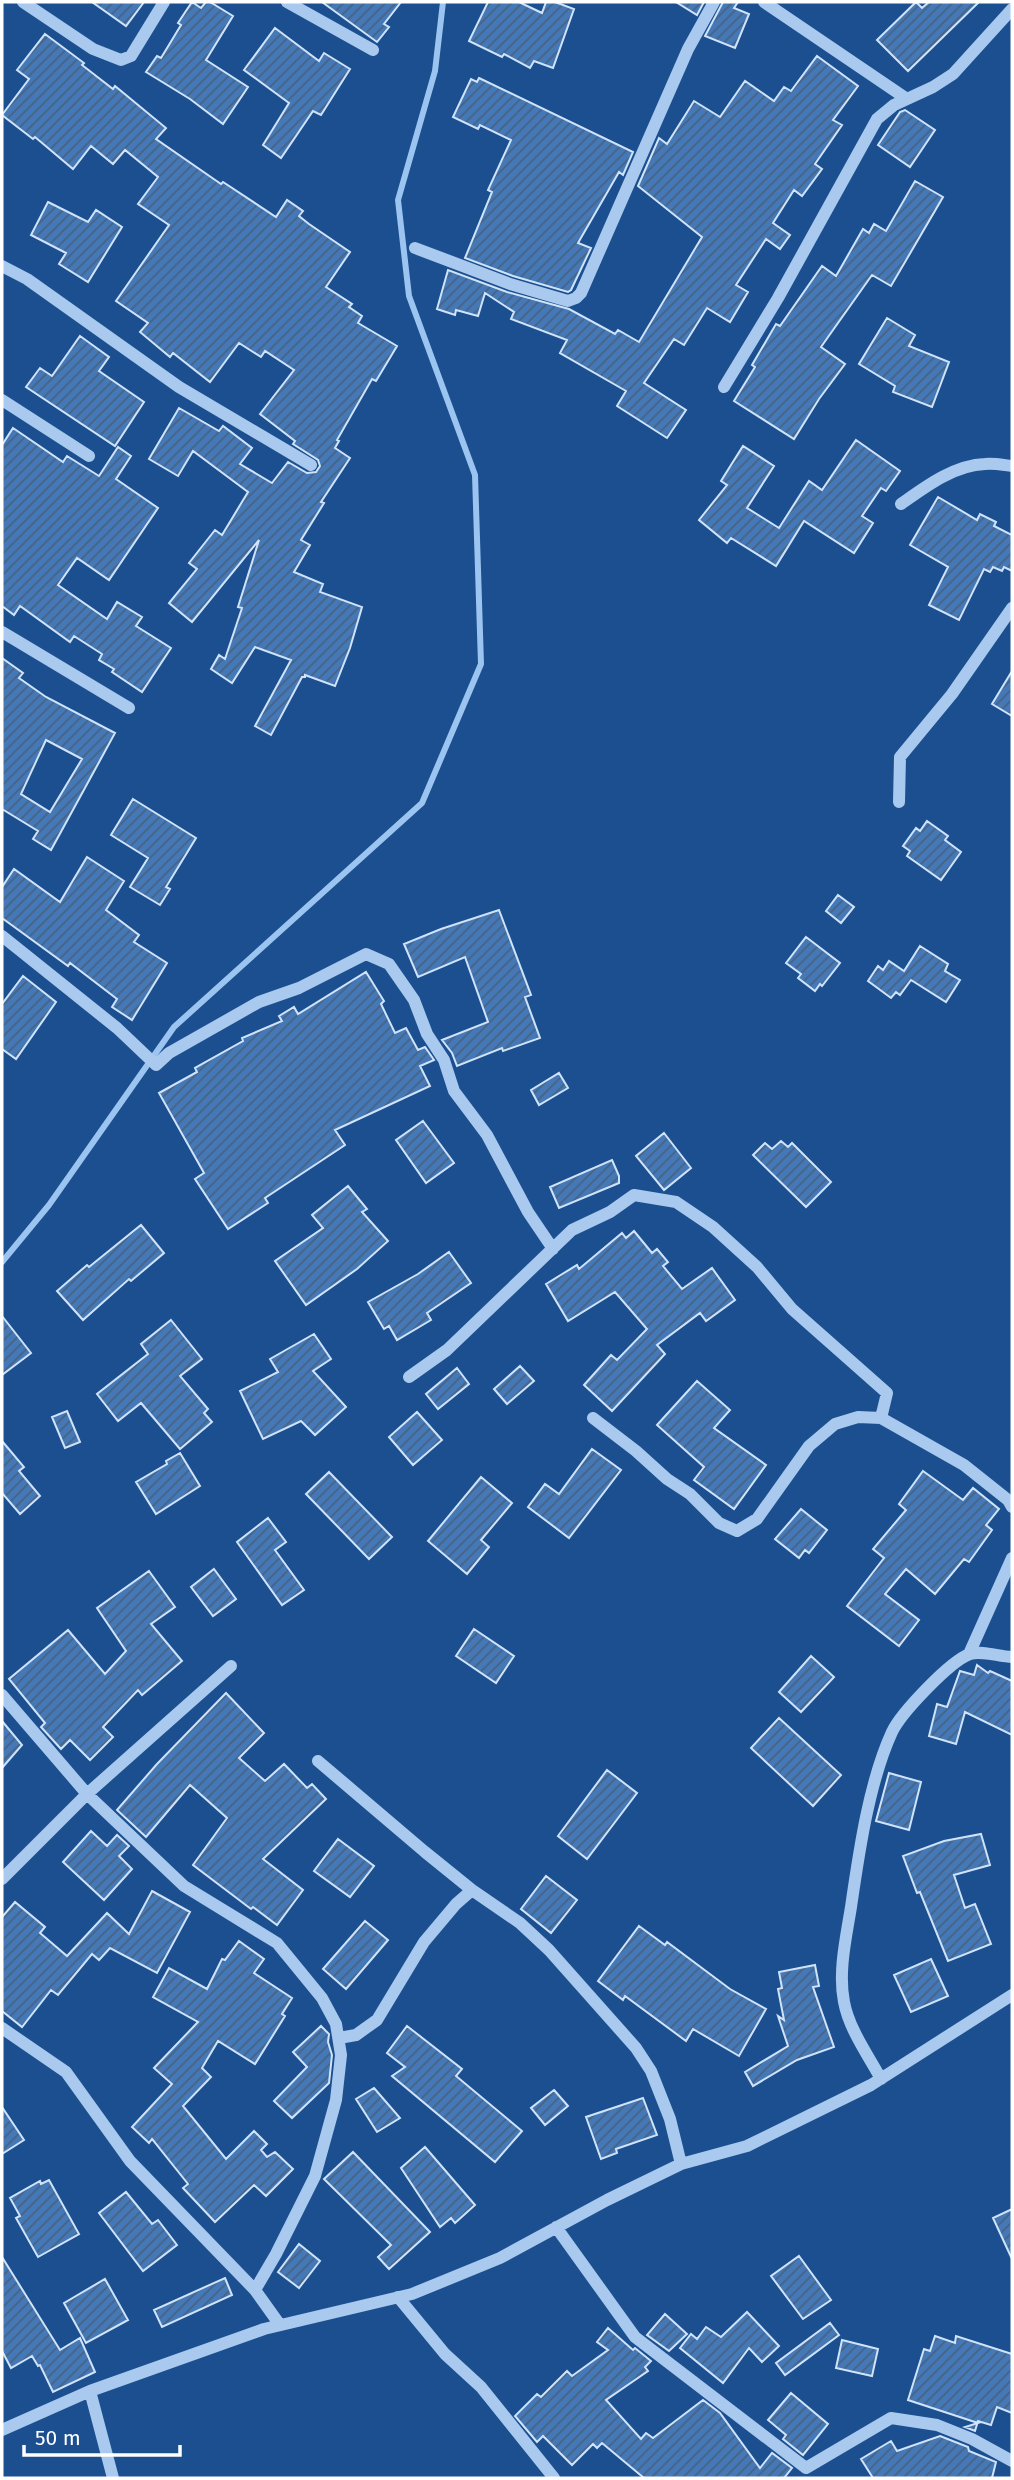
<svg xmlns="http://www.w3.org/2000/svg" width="1014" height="2480" font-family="'Fira Sans',sans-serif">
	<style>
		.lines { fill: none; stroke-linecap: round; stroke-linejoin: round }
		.stream { stroke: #9cc4f0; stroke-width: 6 }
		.building { fill: url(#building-hatch); stroke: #cfe3fa; stroke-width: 2; fill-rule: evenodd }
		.minor { stroke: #a9c9ee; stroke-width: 12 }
	</style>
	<defs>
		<pattern id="building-hatch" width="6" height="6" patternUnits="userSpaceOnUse" patternTransform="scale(1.75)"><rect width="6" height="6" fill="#4478b7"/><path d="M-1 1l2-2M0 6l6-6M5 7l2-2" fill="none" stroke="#486282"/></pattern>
	</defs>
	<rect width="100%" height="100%" fill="#1b4f8f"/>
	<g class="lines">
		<!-- stream -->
		<path class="stream" d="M2 1262 49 1205 174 1027 422 803 481 664 475 475 409 296 398 200 435 71 443 2"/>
	</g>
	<!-- building -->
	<path class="building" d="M92 2H144L126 26Z
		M192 2 201 8 206 2H210L233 16 206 60 248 87 223 124 190 99 146 72 157 56 161 58 181 25 178 23Z
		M322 2H401L384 24 389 27 377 42Z
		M488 2H519L542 13 546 2H555L574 9 553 68 534 61 530 68 504 54 502 57 469 41Z
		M676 2H704L697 15Z
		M723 2H738L734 8 749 14 735 48 705 36Z
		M916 2 922 8 929 2H979L908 71 877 40Z
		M275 28 319 61 324 53 350 69 321 115 313 111 281 158 263 145 289 103 244 70Z
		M45 34 84 63 82 65 113 89 115 86 166 128 156 139 221 184 223 182 276 217 287 200 303 211 299 216 309 224 350 252 326 287 352 304 349 307 362 316 358 323 397 346 376 381 372 379 337 440 339 441 335 448 350 458 321 502 324 503 301 540 310 545 294 572 323 584 320 592 362 607 350 648 335 686 305 675V677H302L271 735 255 726 291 660 255 647 232 683 211 669 219 655 225 659 242 608 238 607 259 540 192 622 169 603 197 569 189 563 215 530 222 535 248 492 193 451 178 476 149 459 179 408 219 431 223 426 252 448 240 464 272 483 288 462 307 473 316 472 320 466 318 460 293 444 295 441 260 414 294 370 265 351 261 357 239 343 210 382 173 353 170 357 140 332 148 323 116 301 169 225 138 204 158 177 125 150 113 164 91 146 73 169 35 137 33 139 2 115 29 79 17 70Z
		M817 56 858 86 833 120 842 125 815 164 822 169 802 196 794 190 773 223 790 235 780 249 766 239 736 285 748 292 730 322 707 308 684 345 674 339 644 383 686 410 667 438 617 406 626 391 560 353 567 340 511 319 514 312 485 293 478 316 456 310 455 315 437 309 448 270 507 292 569 309 615 334 618 330 639 342 702 237 638 186 659 138 667 144 694 101 720 117 745 81 774 101 784 87 791 91Z
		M479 78 633 152 623 175 619 172 578 243 591 248 571 290 568 292 513 276 465 258 492 192 488 190 511 140 480 125 478 129 453 117 471 79 477 82Z
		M905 110 935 130 910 167 878 145 900 112Z
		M915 181 943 197 891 286 872 275 821 347 845 364 819 399 794 439 734 401 755 367 752 365 776 324 780 326 822 266 836 276 863 229 869 233 874 224 886 231Z
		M48 202 88 222 96 210 122 227 88 282 59 264 66 253 31 235Z
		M887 318 915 335 909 346 949 362 932 407 893 392 895 386 859 364Z
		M80 336 109 357 99 371 144 402 115 446 26 387 40 368 52 376Z
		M13 428 63 462 67 456 99 476 118 447 131 456 116 479 158 508 109 580 77 558 58 585 107 619 117 602 142 617 136 626 171 648 142 692 112 672 114 669 99 660 102 654 74 636 70 642 20 606 14 615 2 606V445Z
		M856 440 900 471 886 491 881 488 862 516 873 523 854 553 804 521 776 566 731 538 727 543 699 520 727 485 721 481 743 446 774 466 747 508 779 528 809 481 822 490Z
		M938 497 977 520 980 514 996 522 994 526 1012 535V571L1004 567 1002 571 993 567 990 572 984 569 959 620 929 605 948 567 910 545Z
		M2 658 23 673 19 678 46 697 115 733 51 850 33 839 38 831 2 809ZM46 740 82 759 50 812 21 794Z
		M1012 671V716L992 704Z
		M133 799 196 838 166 887 170 889 160 905 130 887 148 858 111 835Z
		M927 821 948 836 945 840 961 852 941 880 907 856 910 851 903 846 916 828 920 831Z
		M87 857 124 881 106 910 139 935 134 942 167 963 132 1020 112 1007 117 999 70 963 68 966 2 918V887L14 869 60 902Z
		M838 895 854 907 841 923 826 911Z
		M499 910 531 995 525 997 540 1038 503 1051 502 1048 457 1066 452 1053 442 1040 488 1022 465 957 418 977 404 944 441 929Z
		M806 937 840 963 822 986 820 984 815 991 798 978 801 974 786 963Z
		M920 946 948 964 945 971 960 980 946 1002 911 980 900 995 896 992 891 998 868 981 878 966 883 970 889 961 904 971Z
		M366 972 384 1001 381 1004 395 1033 406 1028 418 1050 425 1047 434 1060 420 1066 430 1086 335 1130 345 1145 265 1198 268 1203 228 1229 195 1179 204 1173 159 1093 197 1072 195 1068 243 1041 242 1038 282 1021 279 1016 294 1007 298 1014Z
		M23 976 56 1002 16 1059 2 1049V1004Z
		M559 1073 568 1088 539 1105 531 1090Z
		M423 1121 454 1163 426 1183 396 1140Z
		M664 1133 691 1168 664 1190 636 1156Z
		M781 1141 788 1147 792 1143 831 1182 806 1207 753 1155 765 1143 772 1149Z
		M612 1160 619 1176V1183L559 1208 550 1187Z
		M348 1186 367 1209 362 1212 388 1241 357 1269 306 1305 275 1261 323 1228 312 1215Z
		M141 1225 164 1253 131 1281 129 1279 83 1320 57 1291 87 1265 89 1267Z
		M634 1231 652 1253 657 1249 668 1262 663 1266 682 1289 712 1268 735 1300 706 1321 700 1313 657 1345 665 1354 612 1411 584 1385 611 1355 617 1360 647 1329 615 1292 568 1321 546 1284 577 1265 579 1269 622 1233 626 1238Z
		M449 1252 471 1283 427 1313 431 1320 397 1340 389 1326 384 1329 368 1302 418 1274Z
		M2 1316 31 1353 2 1375Z
		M171 1320 202 1359 180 1376 208 1409 204 1413 212 1422 180 1449 141 1403 118 1421 97 1394 148 1354 141 1344Z
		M314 1334 331 1359 313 1371 346 1407 315 1435 301 1421 263 1439 240 1391 278 1372 270 1359Z
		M520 1366 534 1381 507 1404 494 1389Z
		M457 1368 469 1384 438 1409 426 1394Z
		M697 1381 730 1410 714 1428 766 1465 734 1509 694 1480 704 1467 657 1425Z
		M67 1411 80 1442 65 1448 52 1417Z
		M417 1412 442 1440 413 1465 389 1437Z
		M2 1441 24 1467 19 1471 40 1496 20 1514 2 1493Z
		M592 1449 621 1470 569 1538 528 1507 545 1484 559 1494Z
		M180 1453 200 1486 156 1514 136 1482 167 1464 166 1461Z
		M923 1471 963 1500 973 1488 999 1509 986 1525 992 1530 969 1562 964 1559 935 1594 906 1569 885 1594 919 1620 899 1646 847 1606 884 1558 873 1549 906 1510 899 1504Z
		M329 1472 392 1537 369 1559 306 1494Z
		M481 1477 512 1503 481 1540 489 1547 467 1574 428 1541Z
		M801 1509 827 1530 809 1553 805 1550 799 1558 775 1539Z
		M268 1518 286 1542 275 1550 304 1590 282 1605 237 1542Z
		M214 1569 236 1599 213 1616 191 1587Z
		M149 1571 175 1607 151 1624 182 1661 142 1695 138 1690 103 1727 113 1737 90 1760 70 1740 61 1749 41 1727 45 1723 9 1679 68 1630 105 1674 126 1651 97 1608Z
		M474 1629 514 1656 496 1683 456 1656Z
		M811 1656 834 1677 801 1712 779 1692Z
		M977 1665 988 1673 990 1671 1012 1681V1735L965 1712 956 1744 929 1736 937 1704 947 1707 960 1671 974 1675Z
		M226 1693 264 1733 239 1758 265 1781 284 1764 307 1788 312 1784 326 1799 263 1859 303 1890 277 1925 253 1907 251 1909 193 1865 227 1818 190 1785 146 1837 117 1810 157 1764Z
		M779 1718 841 1775 813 1806 751 1748Z
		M2 1721 22 1745 2 1768Z
		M607 1770 637 1793 587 1859 558 1836Z
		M889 1773 921 1782 909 1830 876 1821Z
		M91 1831 107 1846 117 1835 129 1846 119 1856 132 1869 104 1900 63 1862Z
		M981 1834 990 1865 954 1875 965 1908 975 1904 991 1944 948 1961 920 1892 917 1893 903 1856 944 1841Z
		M338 1839 374 1866 350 1897 314 1871Z
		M546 1876 577 1900 551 1933 521 1909Z
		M152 1891 190 1912 157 1973 110 1948 99 1960 92 1954 58 1995 51 1990 22 2027 2 2011V1917L15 1902 45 1927 40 1933 67 1956 107 1913 129 1934Z
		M365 1921 388 1940 346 1989 323 1969Z
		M639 1926 665 1945 667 1942 730 1989 766 2009 739 2056 693 2029 686 2041 625 1996 623 2000 598 1981Z
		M239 1941 264 1959 254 1973 292 1998 282 2014 285 2016 255 2064 218 2041 202 2068 211 2077 183 2106 226 2159 254 2131 267 2144 261 2150 267 2157 275 2152 293 2169 266 2196 254 2185 215 2222 183 2188 188 2184 152 2139 149 2143 132 2127 172 2084 154 2068 198 2022 153 1997 169 1968 207 1989 222 1959 225 1960Z
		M931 1959 948 1996 911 2012 894 1975Z
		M815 1965 819 1986 813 1987 834 2047 797 2060 753 2086 745 2072 788 2046 778 2016 784 2020 778 1989 782 1988 779 1972Z
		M321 2026 329 2034 328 2042 332 2055 329 2083 292 2118 274 2101 307 2067 293 2052Z
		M407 2026 462 2069 456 2076 522 2131 495 2162 392 2076 405 2067 387 2053Z
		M374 2088 400 2118 377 2132 356 2099Z
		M554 2090 568 2106 545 2125 531 2108Z
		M643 2098 657 2135 616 2149 617 2153 601 2159 586 2117Z
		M2 2107 24 2140 2 2154Z
		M425 2147 475 2205 455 2223 451 2218 440 2227 401 2168Z
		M353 2152 430 2232 389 2269 378 2257 391 2245 324 2179Z
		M49 2180 79 2234 38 2257 16 2218 20 2216 10 2198 40 2181 41 2184Z
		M126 2192 152 2224 158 2220 177 2245 143 2271 99 2213Z
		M1012 2209V2259L993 2218Z
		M299 2244 320 2261 299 2288 278 2272Z
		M799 2256 831 2300 803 2319 771 2276Z
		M2 2257 60 2350 80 2338 95 2372 53 2392 40 2365 38 2366 32 2356 11 2368 2 2351Z
		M225 2278 232 2295 162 2327 154 2310Z
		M105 2279 128 2320 86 2343 64 2303Z
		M747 2312 779 2346 762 2362 749 2348 723 2383 680 2348 691 2334 697 2339 706 2327 721 2337Z
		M665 2314 687 2334 669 2351 647 2335Z
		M830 2323 839 2335 785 2375 776 2363Z
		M608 2328 633 2350 635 2348 651 2361 645 2367 648 2371 606 2400 641 2439 646 2433 653 2438 703 2400 720 2413 760 2468 772 2453 792 2468 784 2478H644L602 2443 597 2448 593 2444 572 2465 543 2436 537 2442 515 2416 537 2394 541 2397 567 2371 572 2376 608 2350 597 2342Z
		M935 2336 955 2343 956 2336 1012 2354V2413L997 2407 991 2425 978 2421 975 2431 965 2427 978 2423 908 2400 924 2349 930 2351Z
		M842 2340 878 2349 872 2376 836 2368Z
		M791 2393 828 2424 803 2455 783 2439 786 2435 768 2420Z
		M940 2436 968 2447 969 2451 996 2462 992 2478H873L861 2459 891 2441 897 2451Z"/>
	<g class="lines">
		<!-- minor -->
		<path class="minor" d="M23 2 93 49 121 60 131 56 164 2
			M287 2 373 50
			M764 2 907 99
			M415 248 510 284 568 301 576 298 581 293 688 49 714 2
			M2 266 27 279 179 387 311 465
			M724 387 778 298 877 119 894 105 933 87 953 74 1012 9
			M2 400 89 456
			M901 504C925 487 954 465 985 464 994 463 1003 465 1012 466
			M2 632 129 708
			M899 802 900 757 952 694 1012 608
			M2 936 117 1028 156 1065 169 1053 259 1002 299 988 366 954 389 964 414 1000 427 1034 444 1060 454 1091 487 1135 528 1212 553 1249
			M409 1377 447 1350 572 1230 610 1212 634 1195 676 1202 713 1227 757 1267 792 1309 887 1393 881 1418
			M593 1418 636 1451 667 1479 690 1494 719 1523 737 1531 757 1519 809 1446 835 1424 858 1417 881 1418 964 1465 1008 1500 1012 1507
			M969 1654 1012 1558
			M2 1695 87 1794 184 1886 277 1943 322 1998 336 2024 341 2055 336 2100 315 2176 276 2254 255 2290
			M318 1761 425 1852 472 1890 520 1923 549 1950 636 2048 651 2071 670 2119 681 2164
			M2 1879 87 1794 231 1666
			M2 2028 66 2072 130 2161 255 2290 280 2325
			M339 2038 356 2035 377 2020 424 1942 456 1904 472 1890
			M881 2079C868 2055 849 2029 844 2002 838 1972 846 1938 851 1907 859 1852 869 1782 892 1732 901 1713 950 1661 970 1654 983 1650 999 1657 1012 1657
			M556 2227 635 2337 806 2468 891 2418 937 2425 972 2439 1012 2461
			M398 2297 445 2354 481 2387 554 2478
			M90 2391 113 2478
			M2 2430 90 2391 264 2329 412 2294 500 2258 607 2200 681 2164 747 2146 871 2085 1012 1995"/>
	</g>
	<!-- border -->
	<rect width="1014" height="2480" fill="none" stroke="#ffffff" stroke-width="7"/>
	<!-- scale -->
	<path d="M24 2445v10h156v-10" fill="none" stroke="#ffffff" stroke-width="3.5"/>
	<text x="35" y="2445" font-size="21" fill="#ffffff" stroke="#1b4f8f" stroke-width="5" paint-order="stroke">50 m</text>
</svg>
